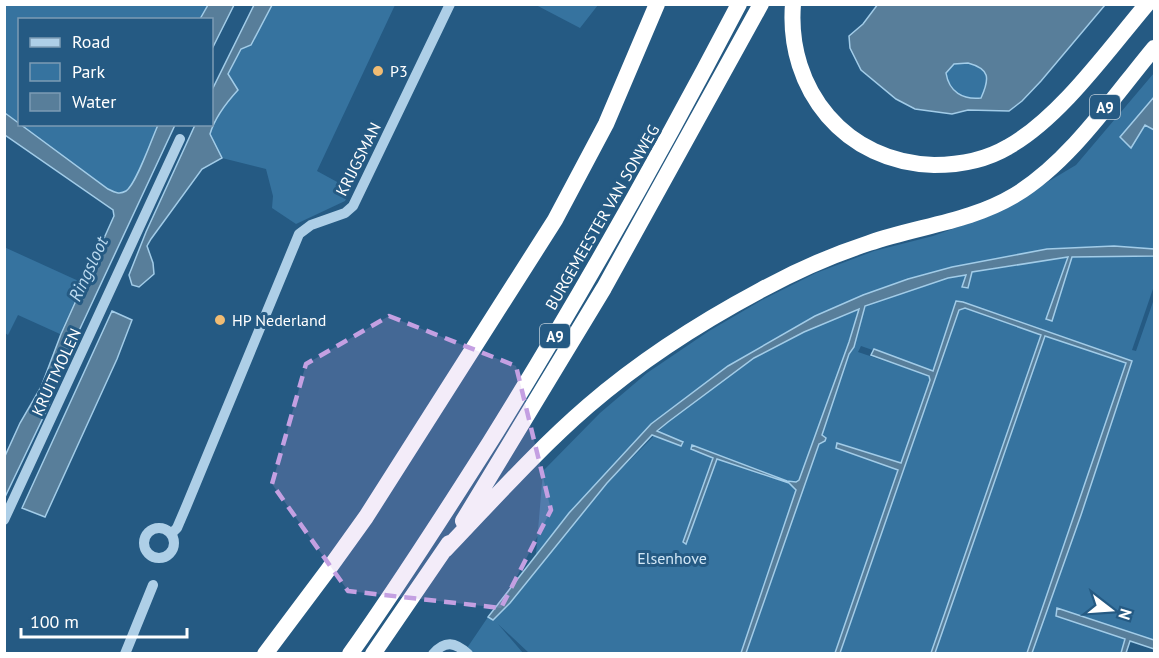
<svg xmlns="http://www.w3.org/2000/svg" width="1159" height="658" font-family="'PT Sans',sans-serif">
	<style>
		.green { fill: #36739f }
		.water { fill: #587e9a; stroke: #a2cce8; stroke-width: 1.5; fill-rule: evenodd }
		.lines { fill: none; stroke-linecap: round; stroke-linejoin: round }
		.minor { stroke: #aecfe7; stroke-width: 10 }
		.highway { stroke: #fff; stroke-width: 16 }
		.marked { fill: #c4a0e2; fill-opacity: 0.2; stroke: #c4a0e2; stroke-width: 4.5; stroke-dasharray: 12 8; stroke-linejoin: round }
		.poi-dot { fill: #f1bc73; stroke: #255a83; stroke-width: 2 }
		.labels { text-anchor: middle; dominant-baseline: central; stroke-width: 6; stroke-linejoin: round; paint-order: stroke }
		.shield { fill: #255a83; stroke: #beceda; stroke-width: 1.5 }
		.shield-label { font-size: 15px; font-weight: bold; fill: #fff }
		.poi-label { font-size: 16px; fill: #fff; stroke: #255a83; text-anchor: start }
		.street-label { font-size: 16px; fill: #fff; stroke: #255a83 }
		.park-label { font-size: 16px; fill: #d2e7f6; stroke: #255a83 }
		.water-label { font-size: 18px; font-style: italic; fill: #bad9ef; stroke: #255a83 }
	</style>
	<rect width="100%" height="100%" fill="#255a83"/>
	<!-- green -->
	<path class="green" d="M591 4 598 5 580 28 536 5Z
		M4 5H208L200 19 20 20 19 124 5 113Z
		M272 5H395L317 171 339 183 357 146 370 152 345 201 296 224 272 208 273 196 266 169 222 158 210 134C215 117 226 103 238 90L228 75 241 49 251 45Z
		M968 63C991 69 990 78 981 98 963 100 949 92 946 73L954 64Z
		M1154 73V97L1120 137 1146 125 1154 130V249L952 267 908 279 863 295 815 316 728 366 651 424 569 513 536 554 543 471 600 413 647 373 709 331 762 300 816 273 874 251 933 236 994 214 1076 165Z
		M21 125H158C152 138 136 185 126 191 119 195 114 192 108 189Z
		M4 247 83 283 60 334 18 315 8 335 5 333Z
		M1154 256V286L1132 350 1136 351 1154 299V640L1057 608 1056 616 1125 639 1121 653H935L1045 336 1126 362 1127 359 963 302 957 301 933 371 861 346 858 352 929 376 930 380 901 463 838 443 836 448 898 470 835 653 746 654 819 444 825 441 822 435 849 353 854 347 865 306 948 278 966 275 967 288 972 272 1069 257 1047 319 1072 257Z
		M859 308 849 342 799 480 793 488 797 490 741 653H529L498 624 523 653H472L467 648 488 617 493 620 510 603 607 483 668 422 754 358 804 332Z
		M965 308 1041 335 931 653 840 654 959 310Z"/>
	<!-- water -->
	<path class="water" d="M878 4H1105V5L1041 81 1022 101 1009 111 968 110 952 114 915 109 896 99 861 70 850 48 849 36 863 24ZM968 63C990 69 990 78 981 98 963 100 949 92 946 73L954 64Z
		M208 5H234L212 49V20L200 19Z
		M254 5H272L251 45 241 49 228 74 238 90C226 103 215 117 210 134L222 158 202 169 151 239 147 246 153 263 154 274 139 287 132 285 129 275 146 232 195 125 212 124V90Z
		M1154 97V130L1145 125 1131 148 1120 137Z
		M5 113 108 189C114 192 119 195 126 191 136 185 152 138 158 125H175L50 393 51 401 5 497V456L20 423 41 387 61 334 114 216 113 210 5 135Z
		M1114 246 1154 249V256L1072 257 1052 321 1046 319 1068 257 972 272 968 288 962 287 966 275 948 278 865 306 854 347 849 354 822 435 826 438 825 441 819 444 746 653H741L796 490 789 483 717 459 686 544 683 542 713 458 691 449 692 445 787 481 796 482 799 480 849 342 859 309 804 332 754 358 668 422 657 431 683 442 681 446 652 435 607 483 510 603 493 620 488 617 569 513 651 424 728 366 815 316 863 295 908 279 952 267 1047 249Z
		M956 301 963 302 1132 361 1081 515 1032 653H1027L1126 363 1045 336 935 653H931L1041 335 965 308 959 310 840 653H835L898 470 836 448 837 443 901 463 930 380 929 376 871 355 874 349 933 371Z
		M112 311 132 320 117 359 45 517 22 508Z
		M1057 608 1154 640V649L1130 641 1126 653H1121L1125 639 1056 616Z"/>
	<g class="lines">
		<!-- minor -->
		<path class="minor" d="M4 520 180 139
			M144 543a15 15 0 1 1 30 0a15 15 0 1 1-30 0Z
			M171 534 177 528 186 507 299 234 311 225 345 213 353 206 450 4
			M125 654 153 585
			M433 654C445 640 455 642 468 654"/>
		<!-- highway -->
		<path class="highway" d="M793 4C786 90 846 163 934 165 960 165 986 160 1008 147 1060 118 1108 50 1147 4
			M463 521 604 288 761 4
			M445 550C492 501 537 450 588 406 640 361 701 322 761 290 796 271 832 255 869 243 918 226 970 222 1015 195 1070 162 1114 96 1154 48
			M265 654 328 570 366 517 555 220 606 124 657 4
			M350 654C399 585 445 513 490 442 579 299 661 153 739 4
			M373 654 449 543"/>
	</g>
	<!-- marked area -->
	<path class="marked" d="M389 316 516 366 551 510 501 608 348 591 272 484 306 364Z"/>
	<!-- markers -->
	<g class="poi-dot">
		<circle cx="378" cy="71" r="6"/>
		<circle cx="220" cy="320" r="6"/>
	</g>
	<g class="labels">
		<!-- shield labels -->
		<g class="shield">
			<rect x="1090" y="95" width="30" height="24" rx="4.5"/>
			<rect x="540" y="324" width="30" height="24" rx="4.5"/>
		</g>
		<g class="shield-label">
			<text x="1105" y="107">A9</text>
			<text x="555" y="336">A9</text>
		</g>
		<!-- poi labels -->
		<g class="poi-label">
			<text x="390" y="71">P3</text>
			<text x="232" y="320">HP Nederland</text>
		</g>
		<!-- street labels -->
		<g class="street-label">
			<text transform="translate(358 159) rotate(-63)">KRIJGSMAN</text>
			<text transform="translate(602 217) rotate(-60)">BURGEMEESTER VAN SONWEG</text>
			<text transform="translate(56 372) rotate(-65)">KRUITMOLEN</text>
		</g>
		<!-- park labels -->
		<g class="park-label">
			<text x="672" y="558">Elsenhove</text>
		</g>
		<!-- water labels -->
		<g class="water-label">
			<text transform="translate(88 269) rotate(-65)">Ringsloot</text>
		</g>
	</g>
	<!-- border -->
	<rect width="1159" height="658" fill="none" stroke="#ffffff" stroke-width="12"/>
	<!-- legend -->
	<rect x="18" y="18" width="195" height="108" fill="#255a83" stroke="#7c9cb5" stroke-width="1.5"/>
	<rect x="30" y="38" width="30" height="9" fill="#aecfe7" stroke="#7c9cb5" stroke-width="1.5"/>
	<text x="72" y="48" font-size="18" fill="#ffffff">Road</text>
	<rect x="30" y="63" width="30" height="18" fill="#36739f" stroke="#7c9cb5" stroke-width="1.5"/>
	<text x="72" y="78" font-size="18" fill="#ffffff">Park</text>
	<rect x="30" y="93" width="30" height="18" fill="#587e9a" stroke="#7c9cb5" stroke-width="1.5"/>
	<text x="72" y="108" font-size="18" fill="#ffffff">Water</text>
	<!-- north arrow -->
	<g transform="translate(1111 610) rotate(107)" stroke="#255a83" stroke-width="4.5" paint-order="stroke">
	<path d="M0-4.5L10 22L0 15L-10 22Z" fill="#ffffff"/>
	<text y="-9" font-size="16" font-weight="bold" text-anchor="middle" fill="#ffffff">N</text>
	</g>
	<!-- scale -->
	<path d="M21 628v9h166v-9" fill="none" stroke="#ffffff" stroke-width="3"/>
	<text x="30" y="628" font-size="18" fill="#ffffff" stroke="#255a83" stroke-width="4.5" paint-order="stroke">100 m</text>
</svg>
